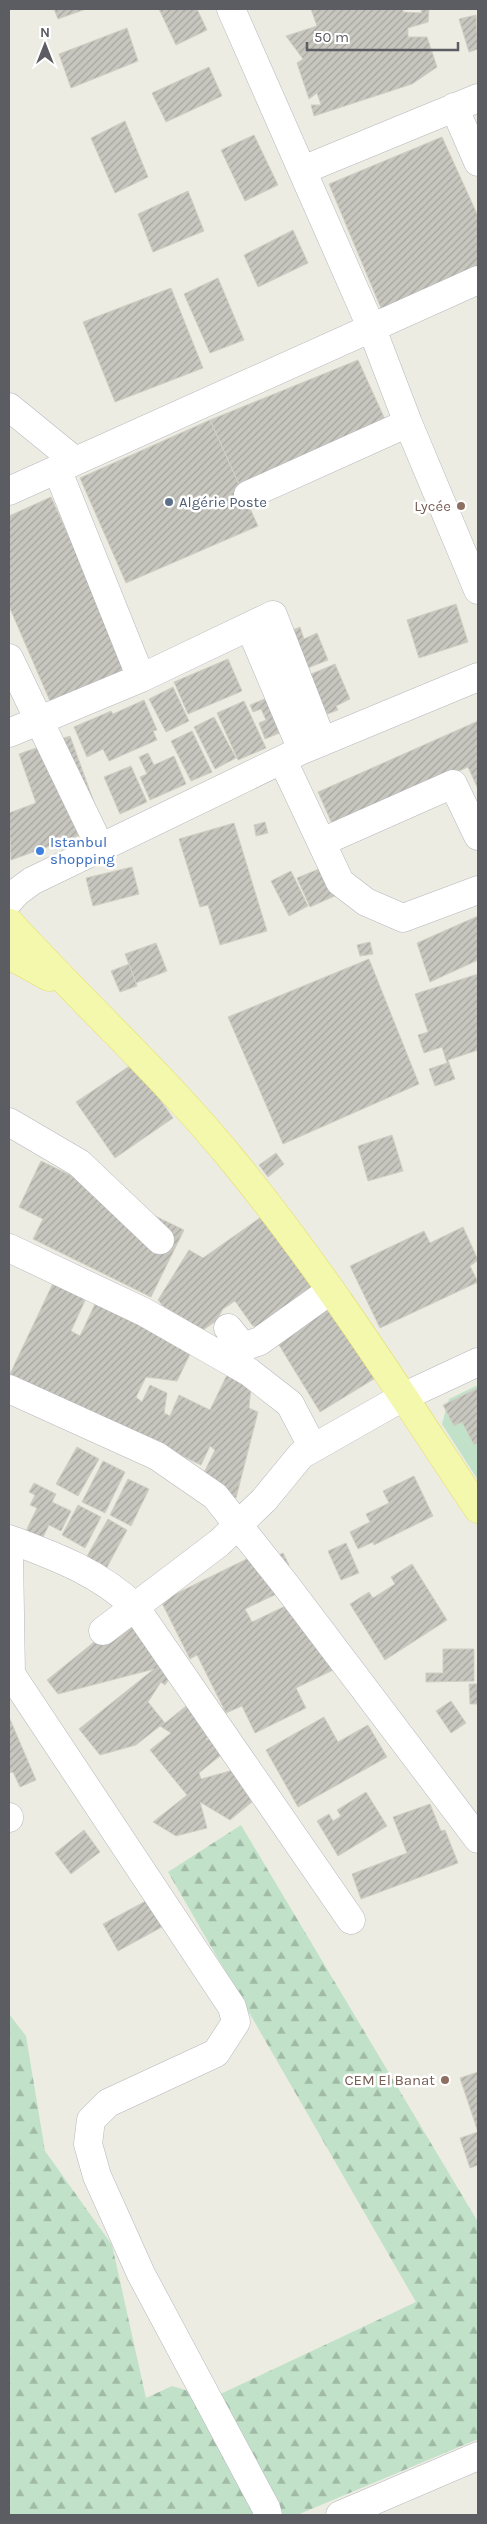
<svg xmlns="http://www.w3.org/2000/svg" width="487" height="2524" font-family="Karla,sans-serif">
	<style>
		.forest { fill: url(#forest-firs) }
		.garden { fill: #c1e2c8 }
		.building { fill: url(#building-hatch); stroke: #d0cfc2 }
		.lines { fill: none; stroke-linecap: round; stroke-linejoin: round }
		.minor-casing { stroke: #b5b7bc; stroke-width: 29 }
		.major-casing { stroke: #e5de63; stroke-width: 29 }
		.minor { stroke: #fff; stroke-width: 28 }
		.major { stroke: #f3f8ac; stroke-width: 28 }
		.service-dot { fill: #5c6f8a; stroke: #fff; stroke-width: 2 }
		.education-dot { fill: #8d6e63; stroke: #fff; stroke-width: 2 }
		.shop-dot { fill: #3f7fe0; stroke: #fff; stroke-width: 2 }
		.labels { text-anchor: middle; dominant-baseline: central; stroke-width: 5; stroke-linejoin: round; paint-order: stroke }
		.service-label { font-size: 15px; fill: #4e5e75; stroke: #fff; text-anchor: start }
		.education-label { font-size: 15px; fill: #785e54; stroke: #fff; text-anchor: end }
		.shop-label { font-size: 15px; fill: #366cbe; stroke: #fff; text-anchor: start }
	</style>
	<defs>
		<pattern id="forest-firs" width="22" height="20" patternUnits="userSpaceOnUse" patternTransform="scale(1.25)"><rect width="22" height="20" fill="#c1e2c8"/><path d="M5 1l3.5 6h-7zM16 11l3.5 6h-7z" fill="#a0baa6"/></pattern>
		<pattern id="building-hatch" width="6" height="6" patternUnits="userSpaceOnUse" patternTransform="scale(1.25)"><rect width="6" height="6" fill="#c8c7bf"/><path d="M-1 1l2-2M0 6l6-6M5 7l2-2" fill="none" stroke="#a5a59f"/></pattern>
	</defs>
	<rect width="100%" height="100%" fill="#ecece3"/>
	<!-- forest -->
	<path class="forest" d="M241 1825 478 2222V2439L297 2515H9V2014L26 2036 45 2151 112 2245 146 2398 172 2386 212 2398 416 2302 168 1872Z"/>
	<!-- garden -->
	<path class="garden" d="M478 1385V1480L442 1424 449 1399Z"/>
	<!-- building -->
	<path class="building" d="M54 9H86L58 19Z
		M159 9H197L207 30 176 45Z
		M311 9H403V12L422 13 421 9H429L428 22 408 28V37H427L437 67 412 84 314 116 311 105H321L317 93 309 99 297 63 303 59 286 36 317 26Z
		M476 15 478 49 469 52 459 19Z
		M127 28 138 61 71 88 59 54Z
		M209 67 222 96 166 122 152 93Z
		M125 121 148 177 115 193 91 138Z
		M254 135 278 185 245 201 221 150Z
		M442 137 478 216V269L383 313 329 184Z
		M188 191 204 231 153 252 138 214Z
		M293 230 308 263 258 287 244 255Z
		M218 278 244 340 210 353 184 294Z
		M171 288 203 368 115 402 83 322Z
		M358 360 388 426 242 491 210 420Z
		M210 420 258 526 126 583 80 478Z
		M51 497 131 674 53 708 9 606V516Z
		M456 604 468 642 419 658 407 620Z
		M300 627 304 639 317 633 328 660 300 671 286 633Z
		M228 659 242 691 188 714 174 682Z
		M335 664 350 699 336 706 338 710 322 716 304 677Z
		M173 687 189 721 166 732 149 699Z
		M274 695 289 729 265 739 259 723 266 720 261 709 253 712 250 705Z
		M144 700 157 730 153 731 157 740 109 761 103 749 87 757 74 727 111 711 113 714Z
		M244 701 266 748 238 760 217 713Z
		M214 717 236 758 215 769 194 727Z
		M478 721V789L468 767 333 826 318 792Z
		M192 731 212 772 191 781 171 741Z
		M70 736 103 827 11 860 9 813 36 803 19 754Z
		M148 753 154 765 174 756 186 784 150 800 140 777 147 774 139 757Z
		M131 766 147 802 120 814 104 777Z
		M265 822 268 833 256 836 254 825Z
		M234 823 267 931 220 945 208 905 200 907 179 839Z
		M326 866 339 894 310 907 297 878Z
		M132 867 139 894 93 906 86 878Z
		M291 871 308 906 289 916 271 881Z
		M478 916V960L430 982 417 943Z
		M370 942 373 954 360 956 357 945Z
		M156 943 167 971 136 983 125 954Z
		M369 959 419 1084 283 1144 228 1017Z
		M129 964 137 986 120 992 111 971Z
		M478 974V1050L448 1060 455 1079 435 1086 429 1069 447 1063 442 1047 424 1053 418 1035 428 1032 415 994Z
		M134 1063 173 1118 115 1158 76 1102Z
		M392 1135 403 1171 368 1181 358 1146Z
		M276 1153 284 1164 268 1177 259 1165Z
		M41 1161 184 1230 151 1297 33 1239 43 1219 19 1207Z
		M274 1208 315 1285 295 1299 289 1308 259 1329 252 1325 235 1301 223 1309 216 1321 196 1335 186 1320 163 1306 158 1300 189 1250 203 1258Z
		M463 1227 478 1260 470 1266 478 1282 380 1328 350 1266 424 1231 430 1243Z
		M55 1279 88 1294 71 1331 80 1336 95 1304 192 1350 177 1381 146 1377 136 1397 142 1402 150 1385 167 1393 164 1413 170 1416 179 1395 210 1410 227 1375 251 1386 249 1408 258 1412 236 1498 199 1483 215 1450 210 1446 201 1465 10 1374Z
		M351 1294 395 1366 320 1412 276 1340Z
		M478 1388V1442L474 1445 462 1422 454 1426 443 1405Z
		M77 1447 99 1459 78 1496 56 1484Z
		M103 1461 125 1472 105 1513 82 1502Z
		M414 1476 433 1516 374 1545 373 1542 358 1549 350 1532 370 1522 366 1514 389 1503 383 1491Z
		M128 1479 149 1489 131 1526 110 1515Z
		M34 1483 56 1494 52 1502 71 1511 61 1531 49 1525 42 1539 26 1531 37 1508 30 1505 35 1495 29 1492Z
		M78 1505 101 1517 85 1548 62 1535Z
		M108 1519 127 1530 106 1569 86 1558Z
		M346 1543 359 1573 341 1580 328 1551Z
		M269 1548 274 1557 283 1553 289 1565 280 1570 289 1588 245 1609 252 1622 296 1601 333 1670 296 1688 306 1708 255 1733 242 1706 226 1713 197 1655 190 1659 161 1601Z
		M412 1564 447 1620 385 1660 350 1604 369 1592 373 1598 395 1584 391 1577Z
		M135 1609 179 1664 165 1685 161 1682 148 1702 165 1723 201 1694 217 1722 206 1740 230 1734 237 1742 199 1773 201 1779 237 1769 257 1794 252 1802 230 1820 200 1802 207 1828 176 1836 153 1822 187 1795 150 1750 171 1733 160 1726 136 1745 100 1755 79 1729 154 1669 58 1694 47 1680Z
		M443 1649H474V1681L426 1682V1673H443Z
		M469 1684H478V1704H470Z
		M451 1701 466 1723 451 1733 436 1711Z
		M9 1717 36 1780 20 1787 13 1772 9 1773Z
		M324 1717 338 1742 368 1725 387 1757 298 1807 266 1750Z
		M366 1792 387 1826 338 1856 317 1821 329 1814 333 1821 341 1816 337 1810Z
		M430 1804 441 1831 445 1830 458 1863 361 1899 352 1874 407 1853 393 1817Z
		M84 1830 100 1852 71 1874 55 1853Z
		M157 1895 171 1922 118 1951 103 1924Z
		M478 2072V2165L470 2168 460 2138 478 2132 460 2078Z"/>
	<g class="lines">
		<!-- minor casing -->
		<g class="minor-casing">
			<path id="minor" d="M231 9 372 329 408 423 478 590
				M454 107 478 162
				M303 170 478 98
				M9 407 74 460
				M57 469 141 678
				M9 491 478 280
				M248 495 408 423
				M250 627 302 750
				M9 658 101 849
				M9 733 141 678 273 615 317 728 324 741
				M283 761 340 882 366 902 403 918 478 890
				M322 842 453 784 478 836
				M9 901 17 892 32 881 302 750 478 677
				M9 1122 79 1163 160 1240
				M9 1248 144 1312 249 1372 290 1404 313 1448
				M228 1328 241 1344 249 1345 260 1341 331 1290
				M9 1389 157 1456 215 1496 285 1584 478 1839
				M9 1539C54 1556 99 1572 135 1607L351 1920
				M9 1555 11 1674 232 2007 236 2022 216 2053 108 2103 91 2120 88 2144 97 2176 141 2274 266 2508 268 2515
				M103 1631 219 1543 264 1500 301 1455 403 1397 478 1362
				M9 1817V1818
				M340 2515 478 2456"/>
		</g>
		<!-- major casing -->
		<g class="major-casing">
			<path id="major" d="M10 923C84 1004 166 1078 235 1163 324 1272 400 1392 478 1509
				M9 955 49 977"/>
		</g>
		<!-- minor -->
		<use href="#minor" class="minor"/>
		<!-- major -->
		<use href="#major" class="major"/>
	</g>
	<!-- markers -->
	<circle class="service-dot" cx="169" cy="502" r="5"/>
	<g class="education-dot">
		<circle cx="461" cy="506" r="5"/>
		<circle cx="445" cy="2080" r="5"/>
	</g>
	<circle class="shop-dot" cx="40" cy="851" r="5"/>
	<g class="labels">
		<!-- service labels -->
		<g class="service-label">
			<text x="179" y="502">Algérie Poste</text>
		</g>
		<!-- education labels -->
		<g class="education-label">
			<text x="451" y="506">Lycée</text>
			<text x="435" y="2080">CEM El Banat</text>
		</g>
		<!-- shop labels -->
		<g class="shop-label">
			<text x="50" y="842">Istanbul<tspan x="50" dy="17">shopping</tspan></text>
		</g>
	</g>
	<!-- border -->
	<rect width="487" height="2524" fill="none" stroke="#5b5d62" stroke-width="20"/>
	<!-- north arrow -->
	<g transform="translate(45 45)" stroke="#ffffff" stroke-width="4" paint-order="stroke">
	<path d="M0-4L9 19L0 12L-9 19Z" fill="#5b5d62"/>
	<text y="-8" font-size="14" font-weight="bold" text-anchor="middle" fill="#5b5d62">N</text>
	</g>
	<!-- scale -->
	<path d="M307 42v8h151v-8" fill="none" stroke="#5b5d62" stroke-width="2.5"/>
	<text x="314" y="42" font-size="15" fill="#5b5d62" stroke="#ffffff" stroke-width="4" paint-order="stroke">50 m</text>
</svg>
